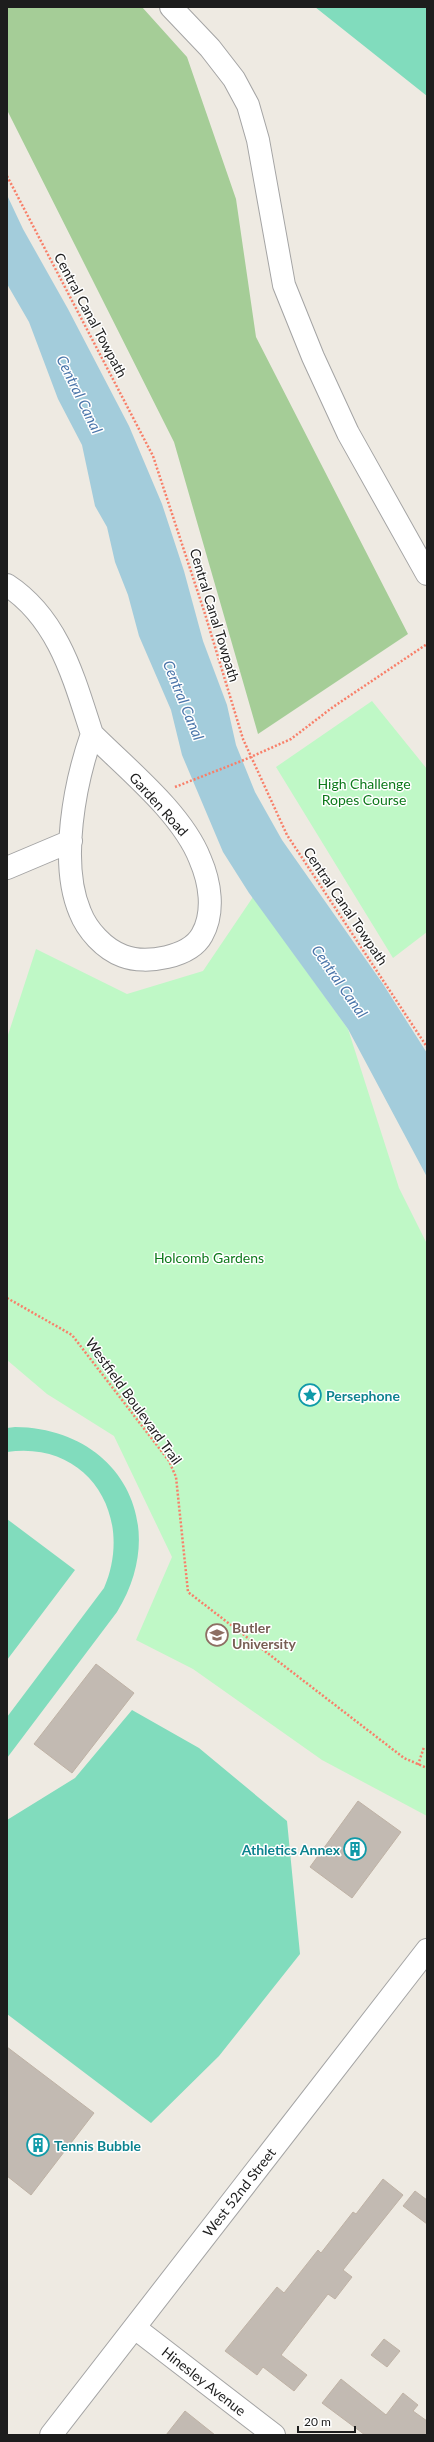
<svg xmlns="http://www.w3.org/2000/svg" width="434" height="2442" font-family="Lato,sans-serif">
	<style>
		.forest { fill: #a5cd97 }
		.park { fill: #bff8c6 }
		.pitch { fill: #81dcbd }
		.water { fill: #a3ccdb }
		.building { fill: #c2bab2; stroke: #bfb2a5 }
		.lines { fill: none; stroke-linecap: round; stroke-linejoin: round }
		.minor-casing { stroke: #a4a4a4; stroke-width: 24 }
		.path { stroke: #f87f69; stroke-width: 2.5; stroke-dasharray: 2 2; stroke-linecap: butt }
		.minor { stroke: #fff; stroke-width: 22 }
		.labels { text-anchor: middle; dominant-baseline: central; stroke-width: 3; stroke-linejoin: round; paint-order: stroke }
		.street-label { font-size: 14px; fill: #1d1d1d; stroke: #fff }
		.park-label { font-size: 14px; fill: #0d791b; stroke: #fff }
		.culture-label { font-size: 14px; font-weight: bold; fill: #0d838f; stroke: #fff; text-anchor: start }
		.education-label { font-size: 14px; font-weight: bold; fill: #785e54; stroke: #fff; text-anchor: start }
		.water-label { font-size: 15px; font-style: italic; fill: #4b76aa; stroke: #fff }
	</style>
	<rect width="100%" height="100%" fill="#eeeae2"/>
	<!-- forest -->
	<path class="forest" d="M7 7H142L187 57 236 199 256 337 408 634 258 734 174 442 7 110Z"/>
	<!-- park -->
	<path class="park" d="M372 701 427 769V932L393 958 276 767Z
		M253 897 348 1029 399 1188 427 1244V1816L322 1760 193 1669 136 1640 172 1557 114 1436 47 1394 7 1360V1038L36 949 127 994 203 971Z"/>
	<!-- pitch -->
	<path class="pitch" d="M315 7H427V96Z
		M15 1427C118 1428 172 1523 117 1612L7 1758V1717L104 1588C135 1516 88 1440 7 1452V1428Z
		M7 1519 75 1570 7 1660Z
		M132 1710 199 1748 287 1821 300 1954 219 2056 151 2123 7 2014V1820L75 1778Z"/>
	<!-- water -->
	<path class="water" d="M7 195 23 229 68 309 129 426 162 504 184 571 203 641 227 705 236 745 255 792 282 840 383 984 427 1053V1177L348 1029 249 893 223 852 182 755 171 710 139 636 128 595 115 562 107 527 95 506 82 445 58 399 29 322 7 284Z"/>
	<!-- building -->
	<path class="building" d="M96 1664 134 1693 72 1773 34 1744Z
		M358 1801 401 1832 352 1898 310 1867Z
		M7 2047 94 2113 31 2195 7 2176Z
		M383 2179 403 2195 343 2270 352 2277 335 2299 328 2294 281 2355 307 2375 294 2391 263 2367 257 2375 225 2351 277 2287 284 2293 318 2250 321 2253 353 2212 356 2214Z
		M415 2191 427 2200V2224L403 2206Z
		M384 2339 400 2351 387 2367 371 2355Z
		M341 2379 386 2415 403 2393 418 2405 413 2411 427 2421V2435H365L322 2403Z
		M185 2411 215 2435H166Z"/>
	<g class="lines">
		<!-- minor casing -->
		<g class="minor-casing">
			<path id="minor" d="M171 7 210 48 234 79 248 105 258 140 284 285 313 357 348 433 427 574
				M7 585C59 619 74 679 92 734
				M92 734C127 769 182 813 200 859 210 882 215 912 202 935 190 957 146 965 123 956 104 949 87 930 80 912 59 863 75 782 92 734Z
				M7 868 71 841
				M135 2328 274 2435
				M51 2435 427 1950"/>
		</g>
		<!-- path -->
		<path class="path" d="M7 176 153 456 205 614 243 739 287 835 427 1047
			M175 787 244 760 291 739 333 707 427 644
			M7 1298 72 1335 169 1461 176 1477 188 1592 404 1758 427 1768
			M418 1765 424 1747"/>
		<!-- minor -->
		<use href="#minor" class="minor"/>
	</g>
	<!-- icons -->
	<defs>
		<g id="sight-ring" transform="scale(1.15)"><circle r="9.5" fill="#fff" stroke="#0f9aa8" stroke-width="1.5"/><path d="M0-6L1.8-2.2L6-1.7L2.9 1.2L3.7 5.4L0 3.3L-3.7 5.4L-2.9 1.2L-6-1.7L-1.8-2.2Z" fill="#0f9aa8"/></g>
		<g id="university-ring" transform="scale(1.15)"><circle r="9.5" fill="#fff" stroke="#8d6e63" stroke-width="1.5"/><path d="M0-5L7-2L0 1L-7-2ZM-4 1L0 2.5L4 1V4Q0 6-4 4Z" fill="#8d6e63"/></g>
		<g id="building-ring" transform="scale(1.15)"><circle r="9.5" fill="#fff" stroke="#0f9aa8" stroke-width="1.5"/><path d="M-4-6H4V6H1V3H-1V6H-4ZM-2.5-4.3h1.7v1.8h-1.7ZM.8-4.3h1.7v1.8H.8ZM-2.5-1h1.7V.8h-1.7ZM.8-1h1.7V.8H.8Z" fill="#0f9aa8"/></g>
	</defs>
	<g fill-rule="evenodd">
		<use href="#sight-ring" x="310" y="1395"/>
		<use href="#university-ring" x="217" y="1635"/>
		<use href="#building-ring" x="355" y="1849"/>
		<use href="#building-ring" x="38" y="2145"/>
	</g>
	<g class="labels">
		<!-- street labels -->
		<g class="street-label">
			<text transform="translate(91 315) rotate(62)">Central Canal Towpath</text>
			<text transform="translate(215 615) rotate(73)">Central Canal Towpath</text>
			<text transform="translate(159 804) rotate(48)">Garden Road</text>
			<text transform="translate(346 906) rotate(56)">Central Canal Towpath</text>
			<text transform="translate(134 1401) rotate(54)">Westfield Boulevard Trail</text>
			<text transform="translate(239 2192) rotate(-52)">West 52nd Street</text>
			<text transform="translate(204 2381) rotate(38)">Hinesley Avenue</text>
		</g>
		<!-- park labels -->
		<g class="park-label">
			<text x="364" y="783">High Challenge<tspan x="364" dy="16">Ropes Course</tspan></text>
			<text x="209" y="1257">Holcomb Gardens</text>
		</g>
		<!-- culture labels -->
		<g class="culture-label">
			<text x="326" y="1395">Persephone</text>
			<text x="340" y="1849" text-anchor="end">Athletics Annex</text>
			<text x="54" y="2145">Tennis Bubble</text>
		</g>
		<!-- education labels -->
		<g class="education-label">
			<text x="232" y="1627">Butler<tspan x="232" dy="16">University</tspan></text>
		</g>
		<!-- water labels -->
		<g class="water-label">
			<text transform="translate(80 394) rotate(64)">Central Canal</text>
			<text transform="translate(184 700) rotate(68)">Central Canal</text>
			<text transform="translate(340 981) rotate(55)">Central Canal</text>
		</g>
	</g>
	<!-- border -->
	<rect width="434" height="2442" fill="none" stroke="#1d1d1d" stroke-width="16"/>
	<!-- scale -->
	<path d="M298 2426v6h57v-6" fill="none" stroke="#1d1d1d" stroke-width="2"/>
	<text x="304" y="2426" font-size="12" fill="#1d1d1d" stroke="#ffffff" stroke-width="3" paint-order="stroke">20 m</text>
</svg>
